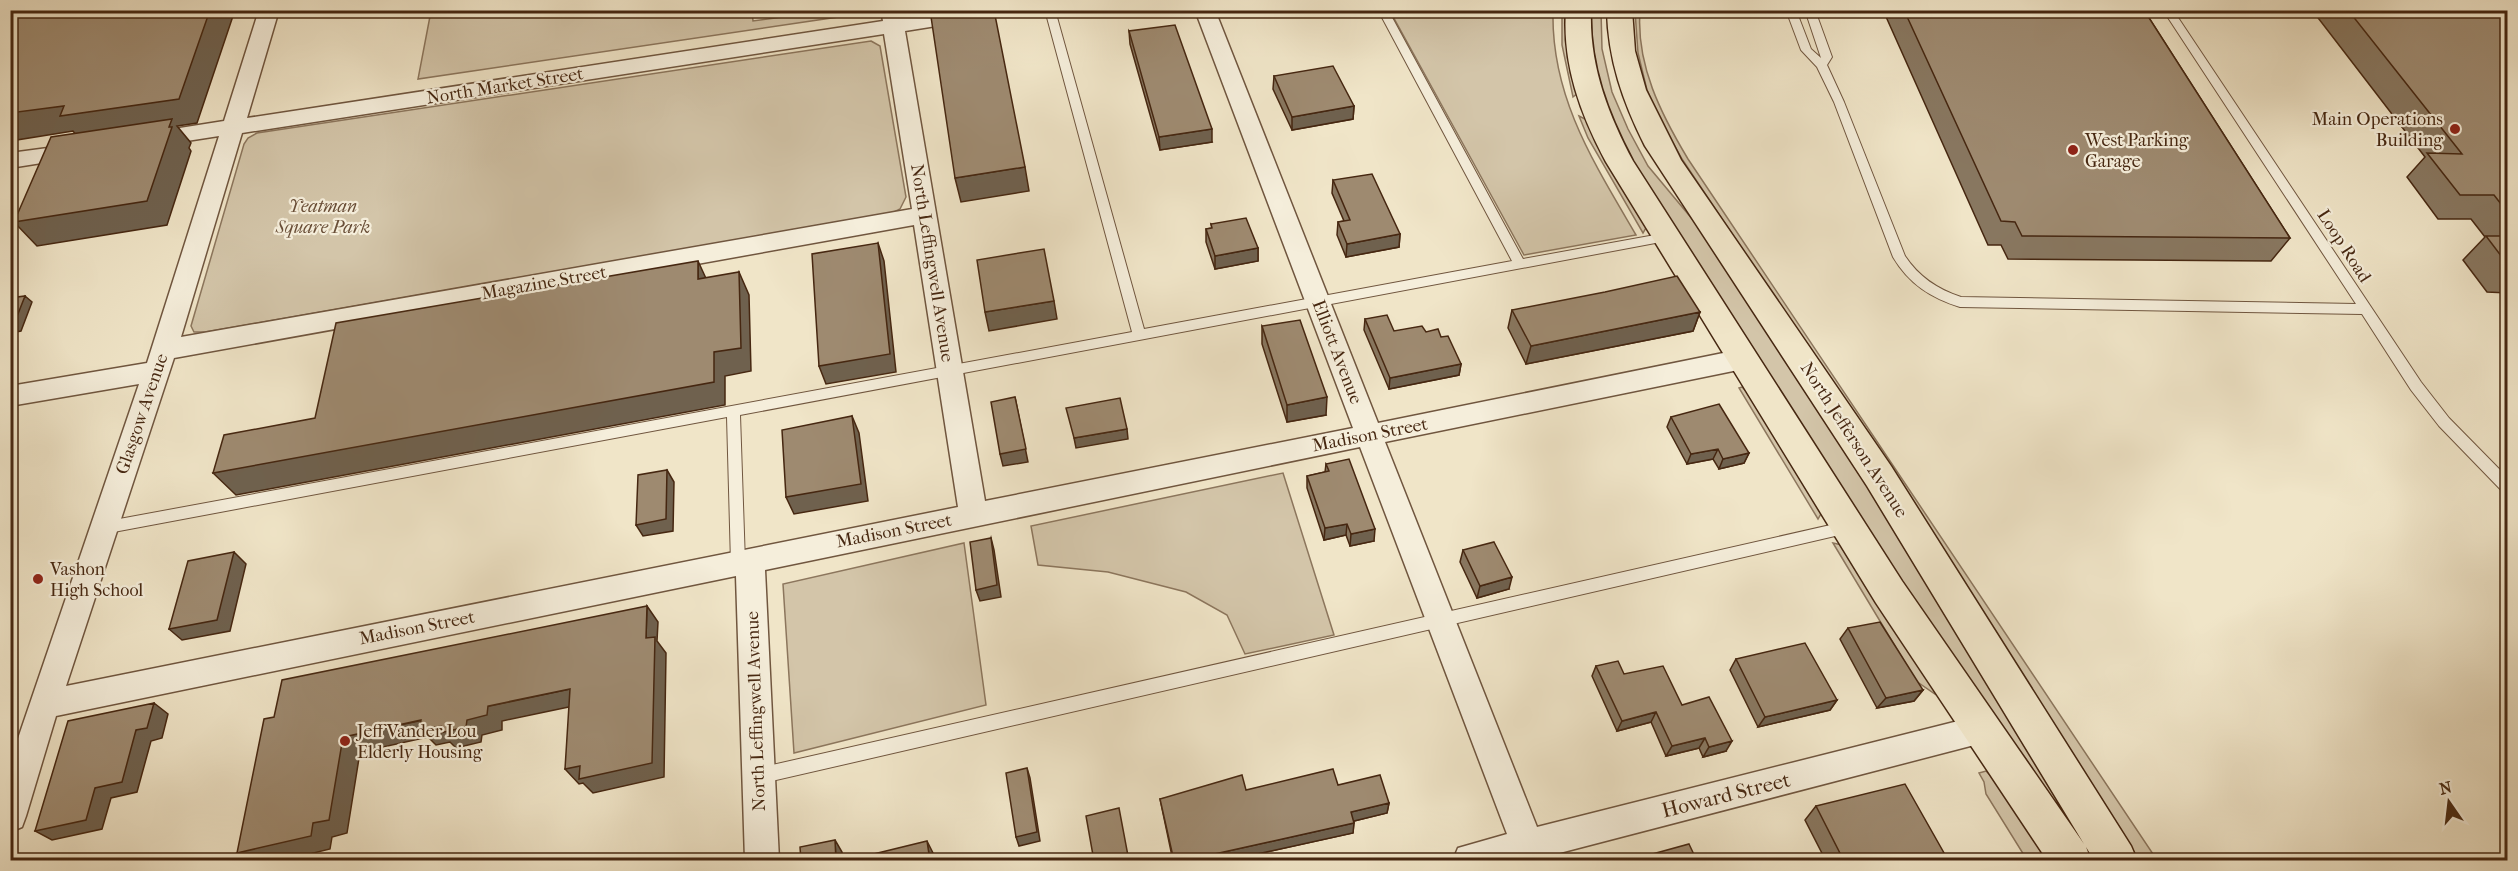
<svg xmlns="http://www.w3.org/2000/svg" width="2518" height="871" font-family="'IM FELL French Canon',serif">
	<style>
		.green { fill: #d3c5a9; stroke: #8c765d; stroke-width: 1.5 }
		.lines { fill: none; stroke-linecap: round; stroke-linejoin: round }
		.service-casing { stroke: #70563f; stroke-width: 2 }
		.minor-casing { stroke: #70563f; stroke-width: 3 }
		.primary-casing { stroke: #462711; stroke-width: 3 }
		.service { fill: #f5eedb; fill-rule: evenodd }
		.minor { fill: #f5eedb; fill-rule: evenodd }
		.primary { fill: #f0e5c8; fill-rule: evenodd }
		.wall { fill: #887760; stroke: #462711; stroke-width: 1.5 }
		.shaded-wall { fill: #6f614e; stroke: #462711; stroke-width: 1.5 }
		.building { fill: #9e8a70; stroke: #462711; stroke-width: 1.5 }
		.poi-dot { fill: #8f2418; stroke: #f5eedb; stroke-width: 2 }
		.labels { text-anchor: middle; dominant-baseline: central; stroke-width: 4.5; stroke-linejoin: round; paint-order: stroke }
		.street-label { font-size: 18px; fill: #462711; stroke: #f5eedb }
		.poi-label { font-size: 18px; fill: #462711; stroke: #f5eedb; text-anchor: start }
		.park-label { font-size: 18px; font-style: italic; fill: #694e37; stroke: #f5eedb }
		.near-street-label { font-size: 21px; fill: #462711; stroke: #f5eedb }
	</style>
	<rect width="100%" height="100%" fill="#f0e5c8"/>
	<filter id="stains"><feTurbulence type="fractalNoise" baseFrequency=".00333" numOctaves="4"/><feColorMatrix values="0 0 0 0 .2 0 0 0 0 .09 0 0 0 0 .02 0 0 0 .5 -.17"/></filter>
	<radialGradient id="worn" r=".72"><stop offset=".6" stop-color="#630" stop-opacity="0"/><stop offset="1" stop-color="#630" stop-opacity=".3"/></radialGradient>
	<!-- green -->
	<path class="green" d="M752 11 753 21 828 11H865V13L418 79 431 11Z
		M1390 11H1553C1551 97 1594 163 1636 235L1524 255Z
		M1562 11H1567L1578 93 1573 97 1562 45Z
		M1590 11H1601L1602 49 1612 92 1628 129 1648 166 1698 226 1901 536 2050 783 2100 860H2090L2026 759 1987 708 1925 620 1632 160C1606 112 1591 65 1590 11Z
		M1635 11H1640C1636 65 1661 114 1688 159L2157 860H2138L1803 340 1682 159 1656 112 1647 90 1638 53Z
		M871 41 880 46 906 197 900 209 892 213 205 332H194L191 326 244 144 248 138 257 133Z
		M1579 116 1587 120 1647 226 1643 233 1588 138Z
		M1742 387 1753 398 1822 512 1818 519 1739 388Z
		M1283 473 1334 635 1245 654 1227 615 1186 592 1108 572 1038 565 1031 526Z
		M964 543 986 705 794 753 783 584Z
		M1833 543 1842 545 1935 688V694L1916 681Z
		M1986 771 2000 785 2046 860H2027L1986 794 1984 782 1979 773Z"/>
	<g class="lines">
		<!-- service casing -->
		<g class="service-casing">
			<path id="service" d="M1045 10H1055L1144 329 1512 261 1378 10H1388L1523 259 1666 233 1672 237 1666 241 740 415 745 563 743 567 738 569 733 567 731 563 727 417 103 534 98 532 96 528 98 524 103 522 1132 332Z
				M1786 10H1796L1811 49 1821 58 1805 10H1815L1832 57 1827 65 1844 102 1905 256C1919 277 1937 289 1961 297L2356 304 2163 10H2173L2421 382 2449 418 2508 478V493L2503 492 2439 426 2411 390 2362 314 1960 307C1931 298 1909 284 1893 257L1834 102 1817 67 1801 50Z
				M1848 521 1853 523 1855 527 1853 531 1848 533 759 784 753 781 751 776 753 771 759 768Z"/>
		</g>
		<!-- minor casing -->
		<g class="minor-casing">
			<path id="minor" d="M259 10H279L247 118 883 21 881 10H901L903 18 955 10H1009L999 16 905 31 985 501 1353 428 1195 10H1215L1378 423 1743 349 1752 352 1756 359 1752 366 1743 369 1385 442 1537 827 1982 715 1993 719 1998 729 1993 739 1982 743 1548 856 1550 860H1453L1458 848 1507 834 1360 447 765 570 779 860H745L736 576 56 716 26 816 22 827 10 832V762L139 384 10 406V386L147 363 219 136 148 147 140 145 137 140 140 135 148 133 224 121ZM884 34 912 209 181 337 242 133ZM914 225 958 507 66 686 174 358Z
				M78 144 86 146 89 151 86 156 10 168V153Z"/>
		</g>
		<!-- primary casing -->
		<g class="primary-casing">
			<path id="primary" d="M1566 10H1591C1589 65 1608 114 1633 161L1902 581 2084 844 1867 486 1645 146C1623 102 1608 60 1607 10H1632L1635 51 1646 90 1681 160 1891 466 2131 846 2137 860H2094L2086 847 2091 860H2047L1876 603 1606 162C1581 115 1562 65 1566 10Z"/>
		</g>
		<!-- service -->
		<use href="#service" class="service"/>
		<!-- minor -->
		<use href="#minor" class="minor"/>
		<!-- primary -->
		<use href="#primary" class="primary"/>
	</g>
	<!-- wall -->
	<path class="wall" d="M1883 10H2144L2290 238 2271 261 2008 259 2001 245H1988Z
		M2312 10H2469L2473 15 2508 16V293L2487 292 2463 260 2485 237 2471 219H2438L2407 177 2425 157Z
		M1129 31 1212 142 1160 150 1130 44Z
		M1274 76 1354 106 1353 119 1292 130 1273 89Z
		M1333 180 1400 234 1399 247 1346 257 1337 235 1338 222 1344 221 1332 193Z
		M1211 224 1258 248V261L1215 269 1206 242V229L1212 228Z
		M1512 310 1700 312 1693 331 1526 364 1508 328Z
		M1365 319 1394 331 1426 332 1441 337 1461 364 1459 375 1389 389 1364 330Z
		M1262 326 1326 415 1287 422 1262 344Z
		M1671 417 1749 453 1744 463 1719 469 1713 459 1687 464 1667 427Z
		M1326 464 1374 541 1350 546 1346 535 1324 540 1307 488V476L1325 472Z
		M1463 550 1509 589 1477 598 1460 562Z
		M1848 628 1923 690 1914 701 1877 708 1840 639Z
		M1736 659 1837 700 1830 710 1758 727 1730 670Z
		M1596 666 1624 674 1682 705 1726 751 1703 757 1699 748 1666 756 1651 722 1617 731 1592 676Z
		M1338 785 1389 803 1387 813 1354 821 1353 833 1225 861H1173L1160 799 1246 790Z
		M1816 806 1948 860 1826 861 1805 820Z"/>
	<!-- shaded-wall -->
	<path class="shaded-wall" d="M210 10H235L197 123 177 126 191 143 189 148 191 151 167 225 37 246 14 222 80 140 73 131 10 141V113Z
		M1354 106 1353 119 1292 130V117Z
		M1212 129V142L1160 150 1159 137Z
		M1025 167 1029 191 961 202 955 178Z
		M1400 234 1399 247 1346 257 1347 244Z
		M878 243 884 261 896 372 826 384 819 366Z
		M1258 248V261L1215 269V256Z
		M698 261 709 285 698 279Z
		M739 272 749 295 751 371 725 376V405L236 495 213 473 714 352Z
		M25 296 32 302 21 331 10 333V325Z
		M1054 301 1057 319 989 331 985 312Z
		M1700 312 1693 331 1526 364 1531 346Z
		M1461 364 1459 375 1389 389 1390 378Z
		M1015 397 1028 462 1003 466 1000 454Z
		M1327 397 1326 415 1287 422V405Z
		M852 416 859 433 868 501 794 514 786 497Z
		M1127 429 1128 439 1076 448 1074 438Z
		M1718 449 1713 459 1687 464 1691 454Z
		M1749 453 1744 463 1719 469 1723 459Z
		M667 470 674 482 673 531 643 536 636 525Z
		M1347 524 1346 535 1324 540 1325 528Z
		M1375 529 1374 541 1350 546 1351 534Z
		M991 538 994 550 1001 597 980 601 976 590Z
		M234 552 246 564 230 631 182 640 169 629Z
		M1512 577 1509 589 1477 598 1480 586Z
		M647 606 658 622 657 641 666 653 664 777 593 793 583 783 579 784 565 769 646 638Z
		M570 689 583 704 502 721V730L482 735 481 742 456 748 450 742 436 745 428 737 360 752 347 833 332 837 330 849 281 861H249L237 853 313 823 343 737Z
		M1923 690 1914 701 1877 708 1886 698Z
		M1837 700 1830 710 1758 727 1765 717Z
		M154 703 168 714 162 738 151 741 137 792 111 798 102 829 52 840 35 831 95 788 136 730Z
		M1656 712 1651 722 1617 731 1622 721Z
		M1705 738 1699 748 1666 756 1672 746Z
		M1732 741 1726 751 1703 757 1709 747Z
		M1027 768 1030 778 1040 841 1019 846 1016 837Z
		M1389 803 1387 813 1350 822 1351 812Z
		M1354 823 1353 833 1225 861H1183Z
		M835 840 842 852 843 861H836Z
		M927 841 933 853 934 861H930Z"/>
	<!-- building -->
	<path class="building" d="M10 10H210L179 99 60 116 64 106 10 113Z
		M930 10H994L1025 167 955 178Z
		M1904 10H2144L2290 238 2022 236 2015 222 2001 221Z
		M2348 10H2469L2473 15 2508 16V213L2494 195H2460L2427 153 2462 154Z
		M1175 25 1212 129 1159 137 1129 31Z
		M1333 66 1354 106 1292 117 1274 76Z
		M172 119 169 127H172L147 201 14 222 51 137Z
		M1372 174 1400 234 1347 244 1338 222 1350 220 1333 180Z
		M1246 218 1258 248 1215 256 1206 229 1212 228 1211 224Z
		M2486 236H2508V265Z
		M878 243 890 354 819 366 812 254Z
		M1044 249 1054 301 985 312 977 260Z
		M698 261V279L739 272 741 348 714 352V382L213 473 224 435 315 418 336 323Z
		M1677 276 1700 312 1531 346 1512 310 1605 292Z
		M25 296 14 324 10 325V298Z
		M1387 315 1394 331 1422 326 1426 332 1438 329 1441 337 1448 336 1461 364 1390 378 1365 319Z
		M1300 320 1327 397 1287 405 1262 326Z
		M1015 397 1026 449 1000 454 991 402Z
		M1120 398 1127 429 1074 438 1066 408Z
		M1719 404 1749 453 1723 459 1718 449 1691 454 1671 417Z
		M852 416 861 484 786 497 782 430Z
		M1349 459 1375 529 1351 534 1347 524 1325 528 1307 476 1329 471 1326 464Z
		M667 470 666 519 636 525 638 475Z
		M991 538 997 585 976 590 970 542Z
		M1494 542 1512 577 1480 586 1463 550Z
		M234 552 217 620 169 629 188 561Z
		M647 606 646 638 655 637 652 763 579 779 580 766 565 769 570 689 488 706 487 715 467 720 466 727 440 733 441 726 420 730 421 720 343 737 329 820 313 823 311 836 237 853 264 719 274 717 282 680Z
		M1880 622 1923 690 1886 698 1848 628Z
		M1805 643 1837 700 1765 717 1736 659Z
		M1618 661 1624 674 1663 666 1682 705 1709 697 1732 741 1709 747 1705 738 1672 746 1656 712 1622 721 1596 666Z
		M154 703 147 728 136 730 122 782 95 788 86 820 35 831 68 721Z
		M1027 768 1037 832 1016 837 1006 773Z
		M1333 769 1338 785 1380 775 1389 803 1351 812 1354 823 1183 861H1174L1160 799 1242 775 1246 790Z
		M1905 784 1948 860 1844 861 1816 806Z
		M1119 808 1129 861H1094L1086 816Z
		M835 840 836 861H801L800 847Z
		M927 841 930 861H845Z
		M1689 844 1697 861H1627Z"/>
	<!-- markers -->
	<g class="poi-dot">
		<circle cx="2455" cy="129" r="6"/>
		<circle cx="2073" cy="150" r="6"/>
		<circle cx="38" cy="579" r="6"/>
		<circle cx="345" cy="741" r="6"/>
	</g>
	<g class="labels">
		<!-- street labels -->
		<g class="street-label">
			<text transform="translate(505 86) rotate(-9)">North Market Street</text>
			<text transform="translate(2344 246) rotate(57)">Loop Road</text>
			<text transform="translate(932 263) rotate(81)">North Leffingwell Avenue</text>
			<text transform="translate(544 283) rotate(-10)">Magazine Street</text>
			<text transform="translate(1337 352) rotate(69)">Elliott Avenue</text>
			<text transform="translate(142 414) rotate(-71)">Glasgow Avenue</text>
			<text transform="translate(1370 435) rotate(-11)">Madison Street</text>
			<text transform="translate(1854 440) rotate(57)">North Jefferson Avenue</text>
			<text transform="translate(894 531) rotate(-11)">Madison Street</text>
			<text transform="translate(417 628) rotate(-11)">Madison Street</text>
			<text transform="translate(756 711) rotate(-92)">North Leffingwell Avenue</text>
		</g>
		<!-- poi labels -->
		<g class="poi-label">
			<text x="2443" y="119" text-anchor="end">Main Operations<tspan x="2443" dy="21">Building</tspan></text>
			<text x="2085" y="140">West Parking<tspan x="2085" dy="21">Garage</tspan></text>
			<text x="50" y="569">Vashon<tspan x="50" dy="21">High School</tspan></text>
			<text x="357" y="731">Jeff Vander Lou<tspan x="357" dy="21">Elderly Housing</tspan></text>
		</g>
		<!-- park labels -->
		<g class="park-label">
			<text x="323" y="206">Yeatman<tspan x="323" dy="21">Square Park</tspan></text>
		</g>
		<!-- near-street labels -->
		<g class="near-street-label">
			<text transform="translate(1726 795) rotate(-14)">Howard Street</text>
		</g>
	</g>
	<!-- margin -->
	<rect width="2518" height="871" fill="none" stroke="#f0e5c8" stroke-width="36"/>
	<rect x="12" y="12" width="2494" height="847" fill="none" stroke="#462711" stroke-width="3"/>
	<rect x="18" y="18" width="2482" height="835" fill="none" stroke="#462711" stroke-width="1.5"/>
	<!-- north arrow -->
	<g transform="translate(2449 802) rotate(346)" stroke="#f5eedb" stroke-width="4.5" paint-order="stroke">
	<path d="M0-4.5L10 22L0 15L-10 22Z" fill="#462711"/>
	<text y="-9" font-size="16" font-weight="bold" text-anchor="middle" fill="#462711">N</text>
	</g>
	<rect width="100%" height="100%" filter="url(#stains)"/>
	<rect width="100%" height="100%" fill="url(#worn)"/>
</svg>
